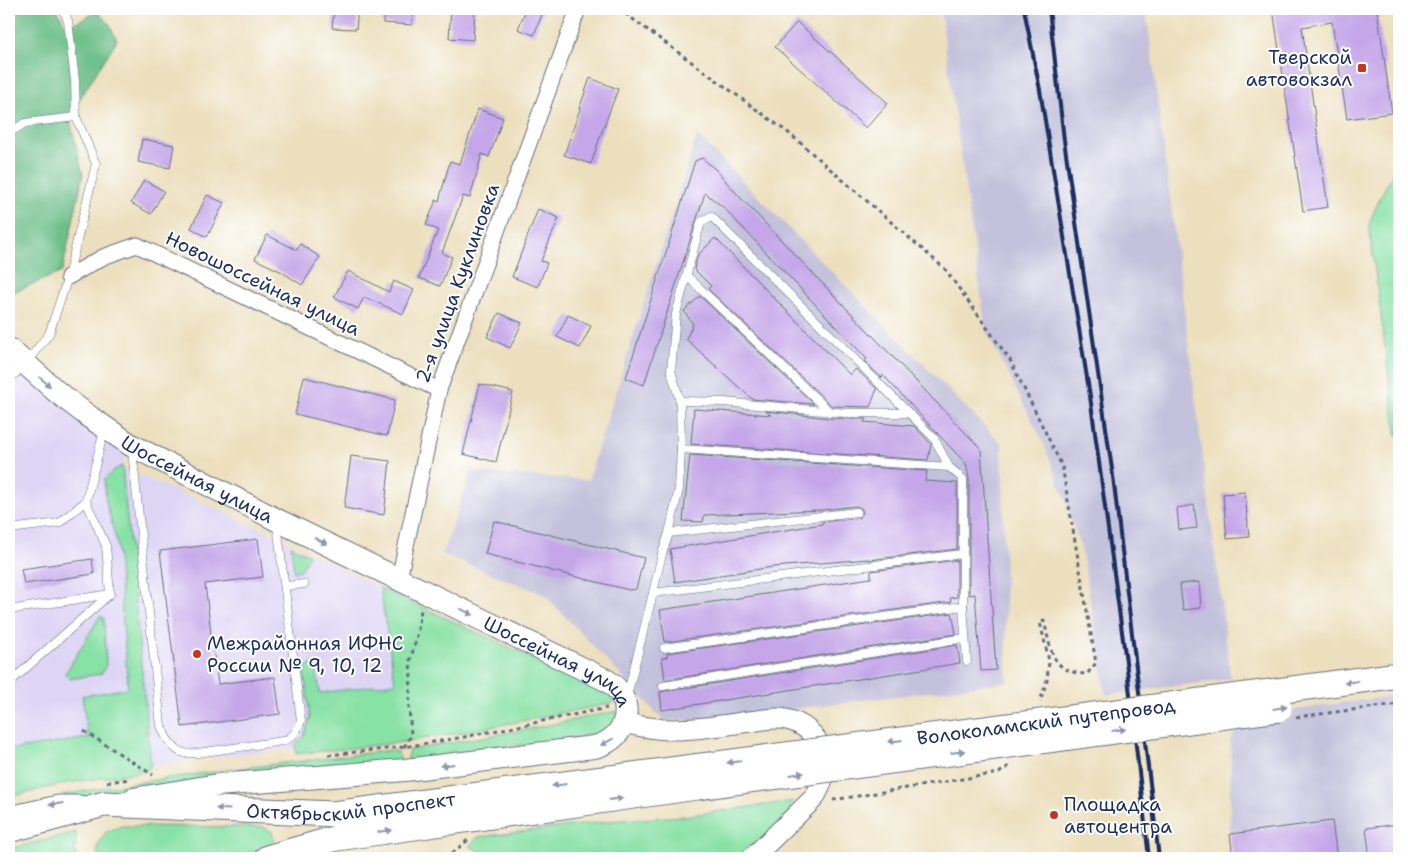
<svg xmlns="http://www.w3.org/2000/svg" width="1408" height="867" font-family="'Shantell Sans',sans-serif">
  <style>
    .built { fill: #ded5f5 }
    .industrial { fill: #c3c1db }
    .green { fill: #88e1a5; stroke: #528882 }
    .forest { fill: #6ebf8a; stroke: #447774 }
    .building { fill: #c5a7e9 }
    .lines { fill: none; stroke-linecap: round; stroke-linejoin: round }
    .service-casing { stroke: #646d7f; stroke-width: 9 }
    .minor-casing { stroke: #646d7f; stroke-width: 17 }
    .tertiary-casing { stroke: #646d7f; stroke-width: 22 }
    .secondary-casing { stroke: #646d7f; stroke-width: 24 }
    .primary-casing { stroke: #646d7f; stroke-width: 27 }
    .path { stroke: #646d7f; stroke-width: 3; stroke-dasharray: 4 4; stroke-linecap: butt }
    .service { stroke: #fff; stroke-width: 8 }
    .minor { stroke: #fff; stroke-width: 15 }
    .tertiary { stroke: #fff; stroke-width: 20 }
    .secondary { stroke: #fff; stroke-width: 22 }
    .primary { stroke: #fff; stroke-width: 25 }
    .rail { stroke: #1b2f5e; stroke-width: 4 }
    .primary-bridge-casing { stroke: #646d7f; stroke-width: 27; stroke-linecap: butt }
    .path-bridge { stroke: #646d7f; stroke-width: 3; stroke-dasharray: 4 4; stroke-linecap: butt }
    .primary-bridge { stroke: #fff; stroke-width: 25 }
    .oneway { fill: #8d97ae }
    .poi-dot { fill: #c8321e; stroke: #fff; stroke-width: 2 }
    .labels { text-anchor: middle; stroke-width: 4; stroke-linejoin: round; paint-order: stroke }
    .poi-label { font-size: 19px; fill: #1b2f5e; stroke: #fff; text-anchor: start }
    .street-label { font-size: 19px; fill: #1b2f5e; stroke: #fff }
  </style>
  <rect width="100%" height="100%" fill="#fff"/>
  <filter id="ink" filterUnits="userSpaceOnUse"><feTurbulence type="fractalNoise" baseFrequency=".02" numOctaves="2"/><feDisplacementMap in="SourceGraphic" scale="10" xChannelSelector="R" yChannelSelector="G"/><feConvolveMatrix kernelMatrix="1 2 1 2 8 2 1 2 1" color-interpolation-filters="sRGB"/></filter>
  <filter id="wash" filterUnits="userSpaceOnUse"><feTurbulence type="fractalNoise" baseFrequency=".0096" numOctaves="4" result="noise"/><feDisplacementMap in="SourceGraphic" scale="20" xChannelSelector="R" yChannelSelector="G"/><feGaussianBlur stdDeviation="1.12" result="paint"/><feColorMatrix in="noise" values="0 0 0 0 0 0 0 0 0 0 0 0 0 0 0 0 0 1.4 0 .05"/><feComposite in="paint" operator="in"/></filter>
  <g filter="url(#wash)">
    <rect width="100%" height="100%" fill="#ecdfbd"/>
    <polygon class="built" points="9,349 131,445 122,467 271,533 380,588 397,700 336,743 151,765 122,467 113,471 104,480 106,502 117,543 128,689 89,738 9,750"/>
    <g class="industrial">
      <polygon points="940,9 1146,9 1231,679 1106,695 1082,552 1068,506 1044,444 986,331"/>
      <polygon points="697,135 1002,444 1007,682 714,719 664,721 545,595 442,554 471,472 588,480"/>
      <polygon points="1399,695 1399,858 1233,858 1230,834 1231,739 1244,717"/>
    </g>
    <g class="green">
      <path d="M1399,168V436L1397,437L1369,225C1376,204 1385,185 1399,168Z"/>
      <polygon points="122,466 151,765 147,771 68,783 13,796 9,795 9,750 88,738 82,696 128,688 117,543 106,502 104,480 113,471"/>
      <polygon points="291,546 309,555 301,570 294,572"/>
      <polygon points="380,588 608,692 614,703 460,733 396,743 296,754 295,745 304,736 310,718 304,671 307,666 315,664 320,693 395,683"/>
      <polygon points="100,616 104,618 106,665 103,672 100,674 70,679 65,674"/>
      <polygon points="617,711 615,720 603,732 535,745 514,745 410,763 407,758 409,750 534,728"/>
      <path d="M392,750L398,753L400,758V766L104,804L62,795C171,775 281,764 392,750Z"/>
      <polygon points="793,801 787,815 740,858 493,858 469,846 478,837 620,820 684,816"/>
      <polygon points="122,826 263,827 271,831 274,839 270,847 227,858 98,858 97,847 106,832"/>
      <polygon points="76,832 75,851 77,858 9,858 9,849"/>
    </g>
    <polygon class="forest" points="9,9 57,9 66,27 97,12 109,23 117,40 69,116 83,175 62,272 9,294"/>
    <g id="blocks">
      <g class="building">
        <polygon points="334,9 358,9 356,29 332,28"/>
        <polygon points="384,9 414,9 412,25 383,23"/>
        <polygon points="451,9 475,9 473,40 449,38"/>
        <polygon points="526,9 544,9 534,35 518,29"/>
        <polygon points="1273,9 1377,9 1392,113 1347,119 1332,22 1302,27 1328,207 1303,211"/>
        <polygon points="797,22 888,103 866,128 775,47"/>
        <polygon points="590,78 618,89 600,137 591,164 564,155 580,109 579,109"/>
        <polygon points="478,109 503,118 489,157 482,154 470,198 463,196 442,253 452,257 440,286 419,278 438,230 426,225 436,200 439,201 450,161 460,164"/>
        <polygon points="142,139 174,145 170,168 138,162"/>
        <polygon points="702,158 716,170 737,194 981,449 996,670 981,671 975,594 969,595 969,479 966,464 883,375 882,378 864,361 867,359 723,207 705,193 644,385 626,378 695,161"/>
        <polygon points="144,180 164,191 151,214 131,203"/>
        <polygon points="207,195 224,203 207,237 191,228"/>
        <polygon points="538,209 559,218 541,261 547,263 538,287 512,277"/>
        <polygon points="267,235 297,250 300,244 320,257 302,285 282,272 255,259"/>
        <polygon points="715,238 850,375 856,369 877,389 870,407 832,406 708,289 711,286 694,269 698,255"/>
        <polygon points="348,271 389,292 394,281 414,290 403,314 364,297 358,309 334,297"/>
        <polygon points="700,296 814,404 752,399 686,339 693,324 684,311"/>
        <polygon points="499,313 522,323 510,348 487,337"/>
        <polygon points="568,315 591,326 580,348 557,337"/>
        <polygon points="304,377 395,400 387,436 295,414"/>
        <polygon points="480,384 513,392 496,462 463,454"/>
        <polygon points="694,409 771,415 766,411 829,418 866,419 864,422 914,426 931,444 928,460 691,444"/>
        <polygon points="690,455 927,471 925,481 957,483 957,549 869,560 869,559 773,567 675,582 670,549 822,524 822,522 858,518 861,516 863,512 861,508 856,506 821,510 704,515 703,522 683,521"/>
        <polygon points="351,456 390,461 384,515 344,508"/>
        <polygon points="1245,492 1249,537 1227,539 1223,494"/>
        <polygon points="1194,505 1197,528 1179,530 1177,508"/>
        <polygon points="494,521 644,558 636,589 629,590 485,554"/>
        <polygon points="258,539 263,577 205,584 211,633 218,684 275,677 280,714 182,727 160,551"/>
        <polygon points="92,559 94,574 24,584 21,569"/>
        <polygon points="957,560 957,597 950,598 951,602 665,642 660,610 871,578 871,571"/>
        <polygon points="1199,582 1201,608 1183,610 1180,584"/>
        <polygon points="952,613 956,634 665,680 662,658 667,657 667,653"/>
        <polygon points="957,645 960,663 662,710 660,692"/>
        <polygon points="1332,821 1337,858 1233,858 1230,834"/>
        <polygon points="1399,824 1399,855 1370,858 1366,828"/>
      </g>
    </g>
  </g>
  <g filter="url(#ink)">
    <use href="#blocks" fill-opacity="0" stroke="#646d7f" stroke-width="1"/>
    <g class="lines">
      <g class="service-casing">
        <g id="service">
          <polyline points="9,133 25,123 76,117"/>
          <polyline points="687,276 830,412"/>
          <polyline points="9,380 25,364 49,334 68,277 96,164 76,117 75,81 68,21 63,9"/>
          <polyline points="680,401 724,402 846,413 908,413"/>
          <polyline points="681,449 949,467 963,479 963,606 967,661"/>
          <path d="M132,450L161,726C165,736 172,751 185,753C188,754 193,753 197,753L283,741C293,738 297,731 301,721L277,524"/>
          <polyline points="9,529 59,523 86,501 104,431"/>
          <polyline points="669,533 857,512"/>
          <polyline points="286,586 304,584"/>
          <polyline points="653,593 962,554"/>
          <polyline points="9,610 110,594 106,546 86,501"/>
          <polyline points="664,648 963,606"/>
          <polyline points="9,683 110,594"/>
          <polyline points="663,686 965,638"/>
          <polyline points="627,696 653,593 662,554 669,533 679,489 681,449 680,401 671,371 676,314 701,222 711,216 934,438 949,467"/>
        </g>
      </g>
      <g class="minor-casing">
        <g id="minor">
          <polyline points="68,277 103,257 137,245 439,390"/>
          <polyline points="399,579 439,390 578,9"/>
          <polyline points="9,812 13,813 58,803 80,803"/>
        </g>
      </g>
      <g class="tertiary-casing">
        <path id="tertiary" d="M624,723C644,727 664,731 685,729C708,728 730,724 753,721C763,720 774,717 784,719C823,726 835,769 813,799L752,858"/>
      </g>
      <g class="secondary-casing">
        <g id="secondary">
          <path id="s1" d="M9,349L57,392L91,418L131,445L277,520L606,680C638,699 629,739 594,747L405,770L218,785L133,799"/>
        </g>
      </g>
      <g class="primary-casing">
        <g id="primary">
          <path id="s2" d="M9,830L104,804L333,814L694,767"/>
          <polyline points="267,858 337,838 697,787"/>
        </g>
      </g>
      <g class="path">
        <path d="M619,9L790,134L945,269L1010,360L1062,466L1096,663L1087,674C1050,672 1052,651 1044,621L1040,622L1049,661L1047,680L1040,702"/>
        <polyline points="84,731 153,775"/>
        <polyline points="404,747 411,736 409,706 411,678 410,661 417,636 421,610"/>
        <polyline points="328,755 404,747 464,737 607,708"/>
        <polyline points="107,782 130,779"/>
        <polyline points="833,800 999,773 1009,766"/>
        <polyline points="446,858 468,840"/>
      </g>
      <use href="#service" class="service"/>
      <use href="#minor" class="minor"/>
      <use href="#tertiary" class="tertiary"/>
      <use href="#secondary" class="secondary"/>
      <use href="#primary" class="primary"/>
      <g class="rail">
        <polyline points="1024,9 1040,90 1090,396 1127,669 1149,858"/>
        <polyline points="1049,9 1064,140 1113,476 1159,858"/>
      </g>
      <g class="primary-bridge-casing">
        <g id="primary-bridge">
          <path id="s3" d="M694,767L1399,675"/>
          <polyline points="697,787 1279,709"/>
        </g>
      </g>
      <polyline class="path-bridge" points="1296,717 1399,704"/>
      <use href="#primary-bridge" class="primary-bridge"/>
    </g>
    <defs><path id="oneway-solid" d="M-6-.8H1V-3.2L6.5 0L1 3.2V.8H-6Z" transform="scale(1.25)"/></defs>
    <g class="oneway">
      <use href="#oneway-solid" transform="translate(45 382) rotate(41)"/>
      <use href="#oneway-solid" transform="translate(321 541) rotate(26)"/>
      <use href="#oneway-solid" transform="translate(467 612) rotate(26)"/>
      <use href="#oneway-solid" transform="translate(1351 682) rotate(173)"/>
      <use href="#oneway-solid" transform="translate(1280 708) rotate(-8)"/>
      <use href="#oneway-solid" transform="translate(1119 730) rotate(-8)"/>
      <use href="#oneway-solid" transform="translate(895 741) rotate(173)"/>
      <use href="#oneway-solid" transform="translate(607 742) rotate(152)"/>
      <use href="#oneway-solid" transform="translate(958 752) rotate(-8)"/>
      <use href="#oneway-solid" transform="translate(734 762) rotate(173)"/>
      <use href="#oneway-solid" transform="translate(447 765) rotate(173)"/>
      <use href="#oneway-solid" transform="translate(797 774) rotate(-8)"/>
      <use href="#oneway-solid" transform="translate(559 785) rotate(173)"/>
      <use href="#oneway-solid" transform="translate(616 799) rotate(-8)"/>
      <use href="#oneway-solid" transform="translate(56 804) rotate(172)"/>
      <use href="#oneway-solid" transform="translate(223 809) rotate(-177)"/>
      <use href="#oneway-solid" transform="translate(385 831) rotate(-8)"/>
    </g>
  </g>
  <g class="poi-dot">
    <rect x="1357" y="63" width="10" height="10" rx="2.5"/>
    <circle cx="197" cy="654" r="5"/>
    <circle cx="1054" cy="815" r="5"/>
  </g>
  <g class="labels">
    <g class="poi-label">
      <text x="1352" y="64" text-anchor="end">Тверской<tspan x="1352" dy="22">автовокзал</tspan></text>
      <text x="207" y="650">Межрайонная ИФНС<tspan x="207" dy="22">России № 9, 10, 12</tspan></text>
      <text x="1064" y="811">Площадка<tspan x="1064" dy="22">автоцентра</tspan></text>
    </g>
    <g class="street-label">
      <text transform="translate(263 283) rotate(26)" y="7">Новошоссейная улица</text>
      <text transform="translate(457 283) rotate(-70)" y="7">2-я улица Куклиновка</text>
      <text dy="7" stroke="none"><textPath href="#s1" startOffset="230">Шоссейная улица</textPath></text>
      <text dy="7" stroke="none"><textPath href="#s1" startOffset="635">Шоссейная улица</textPath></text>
      <text dy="7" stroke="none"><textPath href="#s3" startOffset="355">Волоколамский путепровод</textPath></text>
      <text dy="7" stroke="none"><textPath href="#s2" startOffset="346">Октябрьский проспект</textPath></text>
    </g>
  </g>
  <rect width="1408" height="867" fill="none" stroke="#fff" stroke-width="30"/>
</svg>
